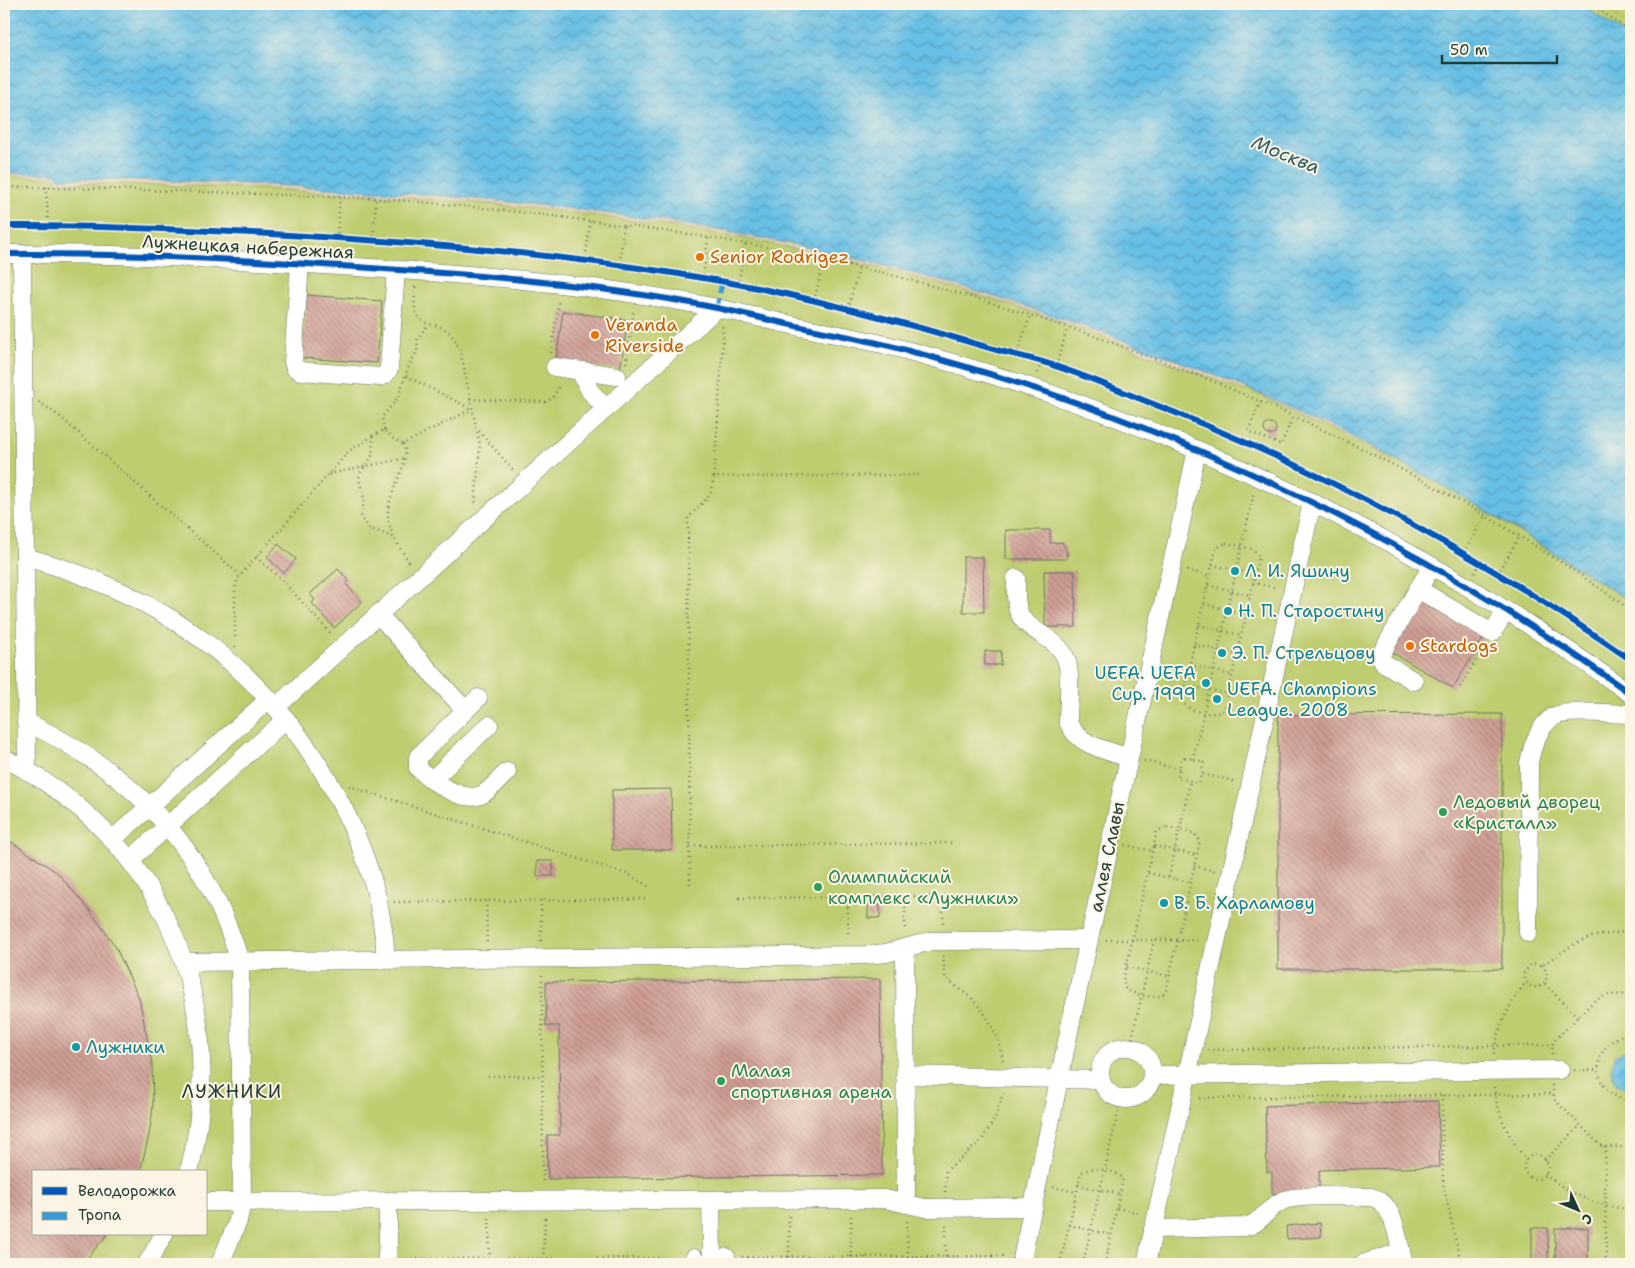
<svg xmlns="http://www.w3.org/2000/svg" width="1635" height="1268" font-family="'Shantell Sans',sans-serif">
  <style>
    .grass { fill: url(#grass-dots); stroke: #6e8552 }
    .garden { fill: #becd6f; stroke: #6e8552; fill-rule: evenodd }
    .water { fill: url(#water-waves); stroke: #447e8c }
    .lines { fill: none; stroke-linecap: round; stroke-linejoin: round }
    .ferry { stroke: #315e60; stroke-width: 1; stroke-dasharray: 6 5; stroke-linecap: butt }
    .building { fill: url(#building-back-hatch) }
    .minor-casing { stroke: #697564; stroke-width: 19 }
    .path { stroke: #697564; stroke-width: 2.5; stroke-dasharray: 1 4; stroke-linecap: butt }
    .minor { stroke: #fff; stroke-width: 18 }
    .quiet { stroke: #3a99d8; stroke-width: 5; stroke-dasharray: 10 5; stroke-linecap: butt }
    .cycleway-casing { stroke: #fcf5e5; stroke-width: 9 }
    .cycleway { stroke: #0057b8; stroke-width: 6 }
    .food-dot { fill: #e8710a; stroke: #fcf5e5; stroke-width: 2 }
    .culture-dot { fill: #0f9aa8; stroke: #fcf5e5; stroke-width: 2 }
    .leisure-dot { fill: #2e9e5b; stroke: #fcf5e5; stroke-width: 2 }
    .labels { text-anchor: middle; stroke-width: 4; stroke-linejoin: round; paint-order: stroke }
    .street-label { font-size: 18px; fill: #1f3d34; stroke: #fcf5e5 }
    .food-label { font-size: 18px; fill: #c56008; stroke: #fcf5e5; text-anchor: start }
    .culture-label { font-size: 18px; fill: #0d838f; stroke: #fcf5e5; text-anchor: start }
    .leisure-label { font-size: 18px; fill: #27864d; stroke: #fcf5e5; text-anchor: start }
    .water-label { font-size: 19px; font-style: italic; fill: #315e60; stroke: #fcf5e5 }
    .neighbourhood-label { font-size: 19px; letter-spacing: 1px; fill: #1f3d34; stroke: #fcf5e5 }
  </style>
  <defs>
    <pattern id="grass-dots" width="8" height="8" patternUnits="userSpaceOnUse" patternTransform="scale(1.25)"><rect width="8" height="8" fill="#becd6f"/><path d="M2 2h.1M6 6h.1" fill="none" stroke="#9aa85c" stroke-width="1.8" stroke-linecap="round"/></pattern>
    <pattern id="water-waves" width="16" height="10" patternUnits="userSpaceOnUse" patternTransform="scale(1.25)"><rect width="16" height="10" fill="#68bfe5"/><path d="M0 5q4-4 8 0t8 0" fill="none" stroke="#559cba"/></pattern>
    <pattern id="building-back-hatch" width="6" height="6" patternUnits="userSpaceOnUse" patternTransform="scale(1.25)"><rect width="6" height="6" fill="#cf9d95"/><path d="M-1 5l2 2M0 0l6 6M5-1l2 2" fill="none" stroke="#a7817a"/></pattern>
  </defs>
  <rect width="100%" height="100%" fill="#fcf5e5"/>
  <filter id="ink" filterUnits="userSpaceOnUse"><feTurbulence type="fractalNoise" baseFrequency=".02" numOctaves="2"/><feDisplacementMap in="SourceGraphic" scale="10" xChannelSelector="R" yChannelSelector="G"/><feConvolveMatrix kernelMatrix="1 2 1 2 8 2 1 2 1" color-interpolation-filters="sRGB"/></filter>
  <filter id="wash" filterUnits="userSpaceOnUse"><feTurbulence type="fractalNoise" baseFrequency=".0096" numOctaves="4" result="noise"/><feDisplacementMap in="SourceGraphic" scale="20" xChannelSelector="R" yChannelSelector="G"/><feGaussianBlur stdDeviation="1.12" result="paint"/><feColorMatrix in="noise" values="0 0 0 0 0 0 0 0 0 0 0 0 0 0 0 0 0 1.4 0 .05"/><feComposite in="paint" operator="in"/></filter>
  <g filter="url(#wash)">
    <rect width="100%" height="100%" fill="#f3dcbd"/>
    <polygon class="grass" points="1581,4 1631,4 1631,39"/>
    <path class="garden" d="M4,176L56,177V182C294,188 533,197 768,243C863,262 959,287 1051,318C1116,341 1181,367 1245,391L1247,389L1434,479L1631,602V1264H4ZM34,1172H206V1234H34Z"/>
    <g class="water">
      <path d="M4,4H1581L1631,39V602C1508,522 1382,444 1246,388C1093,325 933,272 770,240C536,194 296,184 58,178L57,174L4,173Z"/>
      <polygon points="1631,1048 1631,1090 1617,1085 1611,1070 1616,1055"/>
    </g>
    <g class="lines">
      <polyline class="ferry" points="748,4 777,8 777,4"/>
    </g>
    <g id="blocks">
      <g class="building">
        <polygon points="307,295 382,301 377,363 302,358"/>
        <polygon points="563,311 628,320 620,370 556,361"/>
        <circle cx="1270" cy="429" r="6"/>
        <polygon points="1006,530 1050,530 1050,543 1062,542 1067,552 1067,559 1006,559"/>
        <polygon points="278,544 296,559 284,573 267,557"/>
        <polygon points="963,557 983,557 984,612 963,612"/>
        <polygon points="338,569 349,581 346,584 362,602 334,628 312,603 315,600 310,594"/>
        <polygon points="1044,571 1075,571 1076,627 1045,627"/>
        <polygon points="1422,600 1484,637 1453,688 1391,652"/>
        <rect x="985" y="651" width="16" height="14"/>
        <polygon points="1502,714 1502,969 1278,969 1278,715"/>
        <polygon points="671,789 672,850 612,850 612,790"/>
        <polygon points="4,837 58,873 95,917 115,946 139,998 152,1063 153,1107 149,1135 140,1172 34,1172 34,1234 108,1234 82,1264 4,1264"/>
        <rect x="537" y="861" width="16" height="15"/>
        <rect x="868" y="905" width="12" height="13"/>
        <polygon points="880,979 882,1175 548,1179 547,1135 560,1135 559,1026 546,1026 546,982"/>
        <polygon points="1438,1101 1440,1167 1319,1170 1319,1192 1272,1194 1272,1172 1267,1172 1265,1106"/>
        <polygon points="1320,1223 1321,1237 1287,1239 1286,1226"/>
        <rect x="1532" y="1228" width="16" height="36"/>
        <rect x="1555" y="1228" width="33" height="36"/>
      </g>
    </g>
  </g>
  <g filter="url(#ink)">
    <use href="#blocks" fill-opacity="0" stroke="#697564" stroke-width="1"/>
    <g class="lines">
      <g class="minor-casing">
        <g id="minor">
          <path d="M4,254C110,253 217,258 323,265C454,273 587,282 717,308C745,314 773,321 801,327C832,334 863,339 894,347C1158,415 1410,535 1631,694"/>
          <polyline points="22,254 27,771"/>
          <polyline points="300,263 293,362 295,368 300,371 380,377 385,375 389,369 396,269"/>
          <polyline points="555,367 617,376"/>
          <polyline points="580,371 590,391 606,409"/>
          <path d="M25,557C163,594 273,673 340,802C367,854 383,902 386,960"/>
          <polyline points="1431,568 1418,589 1492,633 1506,611"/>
          <path d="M1016,578C1016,588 1015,600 1018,610C1025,633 1058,636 1066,659C1072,674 1068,705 1068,722C1078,746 1107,750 1129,758"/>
          <polyline points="378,614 465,710"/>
          <polyline points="1414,681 1384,663 1380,656 1418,589"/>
          <path d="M478,698L418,757V768C430,780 462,803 481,795C490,791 499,779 507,772"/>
          <polyline points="276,707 717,308"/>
          <path d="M26,722C131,771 207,849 240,962L242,1202L238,1221L220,1264"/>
          <path d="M4,758C162,838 232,1002 189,1172"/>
          <polyline points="432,780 489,725"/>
          <polyline points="112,840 269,699"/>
          <polyline points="130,860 286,719"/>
          <path d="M1528,933L1529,763C1532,746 1541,718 1561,714C1579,710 1612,714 1631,714"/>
          <polyline points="905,948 906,1203"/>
          <polyline points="184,962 866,955 886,953 931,941 1089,940"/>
          <circle cx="1126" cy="1073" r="26"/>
          <polyline points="905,1075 1101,1080"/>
          <polyline points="1152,1075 1560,1070"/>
          <polyline points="711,1200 712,1257"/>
          <polyline points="206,1202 885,1199 925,1208 1034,1207"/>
          <path d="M1153,1229L1245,1227C1261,1224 1268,1207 1282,1201C1299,1193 1351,1197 1371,1197C1396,1202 1398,1244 1404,1264"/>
          <polyline points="726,1257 726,1264"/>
          <polyline points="694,1258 694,1264"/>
          <polyline points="147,1264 164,1234"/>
          <polyline points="386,1264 388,1245 388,1201"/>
          <polyline points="1021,1264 1072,1017 1197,450"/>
          <polyline points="1146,1264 1312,502"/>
          <polyline points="1362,1264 1401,1252"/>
        </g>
      </g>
      <g class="path">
        <polyline points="1590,4 1631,31"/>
        <path d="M4,187C90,188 176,191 262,194C302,196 342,196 382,199C462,205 542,214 621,225C686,234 752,243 816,257C1103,321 1392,439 1631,610"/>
        <polyline points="46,187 48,225"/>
        <polyline points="337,238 340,197"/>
        <polyline points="373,241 376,198"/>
        <polyline points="585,262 590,221"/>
        <polyline points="619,267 624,226"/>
        <polyline points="703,279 708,237"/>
        <polyline points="738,285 745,244"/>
        <path d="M415,287C415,296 413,306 417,314C422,326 434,323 443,328C453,333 457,344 461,353L480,446L475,505"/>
        <polyline points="814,301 824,259"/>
        <polyline points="848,309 859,268"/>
        <polyline points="551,353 559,299"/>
        <polyline points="1016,356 1030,316"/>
        <polyline points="626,363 634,309"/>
        <polyline points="1056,366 1067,329"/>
        <polyline points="1038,373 1041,362"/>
        <polyline points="406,376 472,409"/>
        <polyline points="470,399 545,402 553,398 560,384"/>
        <polyline points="39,402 58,415 240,575"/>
        <polyline points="1261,402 1248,431 1281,445 1293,417"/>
        <polyline points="384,430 382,417 398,398 409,365 417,352 418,338 428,324"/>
        <polyline points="479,431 513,470"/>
        <path d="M403,444C413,461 387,492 388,515C389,534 401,549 411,565"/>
        <polyline points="329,474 406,458"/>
        <polyline points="714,477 723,338 722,326"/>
        <polyline points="393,537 369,528 361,518 364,499 359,479 360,473 372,457 373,436 384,430 392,438 403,444 472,409"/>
        <path d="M1226,543L1253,549L1259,557L1225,707C1218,719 1192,712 1184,704L1182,698L1216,548Z"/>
        <polyline points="1464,553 1485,516"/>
        <polyline points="256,557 282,580 332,635"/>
        <polyline points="1212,565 1255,574"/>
        <polyline points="1187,570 1210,576"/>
        <polyline points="1475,573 1480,563"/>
        <polyline points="1498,574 1519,537"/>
        <polyline points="1253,583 1276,588"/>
        <polyline points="1208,585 1250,595"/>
        <polyline points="1204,604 1246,614"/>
        <polyline points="1199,625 1241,635"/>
        <polyline points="1194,645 1237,654"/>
        <polyline points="235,647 235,588 238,578 349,451 373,436"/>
        <polyline points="1190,665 1232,675"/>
        <polyline points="1164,672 1187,677"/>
        <polyline points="1185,685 1228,694"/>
        <polyline points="1230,686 1255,692"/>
        <polyline points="1460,687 1484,647"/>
        <polygon points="1185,757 1204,762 1199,783 1178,778 1181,759"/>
        <polyline points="1193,759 1254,492"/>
        <polyline points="1144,761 1179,769"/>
        <polyline points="1203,774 1234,781"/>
        <polyline points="349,786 630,875 648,886"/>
        <path d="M1167,827L1194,833L1200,841L1166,991C1159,1002 1133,995 1125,988L1123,981L1157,831Z"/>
        <polyline points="1125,845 1153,851"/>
        <polyline points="690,846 951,843"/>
        <polyline points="1154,846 1196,855"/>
        <polyline points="1194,866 1215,871"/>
        <polyline points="1148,873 1190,882"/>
        <polyline points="1169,877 1190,782"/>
        <polyline points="690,884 688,518 710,495 714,477 919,475"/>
        <polyline points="848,897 848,939"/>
        <polyline points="905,897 905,931"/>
        <polyline points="739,898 933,896 938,898 943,904 943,925"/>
        <polyline points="541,900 541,942"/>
        <polyline points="486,901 487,944"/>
        <polyline points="394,902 645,899"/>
        <polyline points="1106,940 1200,940"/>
        <path d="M943,956L945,977C954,986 965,992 973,1000C990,1017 999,1038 1003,1061"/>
        <path d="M1542,965L1547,972L1546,981L1539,987C1530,988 1524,983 1524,973L1531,964L1542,965L1576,943L1594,936L1631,931"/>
        <polyline points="1127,967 1169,976"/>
        <polyline points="542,975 543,1184"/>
        <polyline points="1545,984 1578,1017"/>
        <path d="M1631,1033C1588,1042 1587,1094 1631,1101"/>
        <polyline points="1130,1048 1154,940"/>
        <polyline points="1208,1050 1552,1045"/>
        <path d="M1494,1054C1498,1026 1509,1004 1526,982"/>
        <polyline points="1552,1054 1553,1042 1595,1000 1607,995 1631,994"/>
        <polyline points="1574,1070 1598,1070"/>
        <polyline points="488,1076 542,1076"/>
        <polyline points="1552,1085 1555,1100 1600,1145 1605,1147 1631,1147"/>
        <path d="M1494,1087C1497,1115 1510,1138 1526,1160"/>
        <polyline points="1442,1095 1443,1184 1461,1264"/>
        <polyline points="1199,1098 1552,1094"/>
        <polyline points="1605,1147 1606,1264"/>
        <circle cx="1536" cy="1167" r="12"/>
        <polyline points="1545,1160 1581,1125"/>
        <path d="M1545,1174C1571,1195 1598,1207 1631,1209"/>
        <polyline points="1078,1185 1120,1194"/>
        <polyline points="1053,1187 1076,1192"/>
        <polyline points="945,1192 946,1171 982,1140 996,1116 1003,1093"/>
        <polyline points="1117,1208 1140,1213"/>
        <polyline points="789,1216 789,1257"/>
        <polyline points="851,1216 851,1257"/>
        <polyline points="489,1218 490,1258"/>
        <polyline points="907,1221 908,1264"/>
        <polyline points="946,1225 946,1256"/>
        <polyline points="1069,1225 1111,1235"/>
        <polyline points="742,1257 1007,1256"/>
        <polyline points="865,1257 865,1264"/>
        <polyline points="402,1259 679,1258"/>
        <polyline points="543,1264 545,1217"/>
        <polyline points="949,1264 949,1256"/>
        <path d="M1060,1264L1081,1173C1089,1165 1116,1169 1123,1179L1105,1264"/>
        <polyline points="1083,1264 1121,1099"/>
      </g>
      <use href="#minor" class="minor"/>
      <polyline class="quiet" points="717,308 722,282"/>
      <g class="cycleway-casing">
        <g id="cycleway">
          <path d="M4,226C104,225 204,230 305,236C456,245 609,259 758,288C834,304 909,324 983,346C1008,354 1034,358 1058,367C1085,376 1112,387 1138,398C1315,466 1476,552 1631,660"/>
          <path d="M4,254C110,253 217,258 323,265C454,273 587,282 717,308C745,314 773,321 801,327C832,334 863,339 894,347C1158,415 1410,535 1631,694"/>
        </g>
      </g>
      <use href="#cycleway" class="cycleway"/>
    </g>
  </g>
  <g class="food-dot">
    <circle cx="700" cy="257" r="5"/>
    <circle cx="595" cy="335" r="5"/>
    <circle cx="1410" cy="646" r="5"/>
  </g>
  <g class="culture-dot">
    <circle cx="1235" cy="571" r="5"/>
    <circle cx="1228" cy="611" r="5"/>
    <circle cx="1222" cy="653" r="5"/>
    <circle cx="1206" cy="683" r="5"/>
    <circle cx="1217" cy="699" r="5"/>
    <circle cx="1164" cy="903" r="5"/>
    <circle cx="76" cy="1047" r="5"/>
  </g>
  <g class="leisure-dot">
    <circle cx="1443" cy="812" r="5"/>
    <circle cx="818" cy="887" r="5"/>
    <circle cx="721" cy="1081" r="5"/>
  </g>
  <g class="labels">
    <g class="street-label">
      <text transform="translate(248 247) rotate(3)" y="6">Лужнецкая набережная</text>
      <text transform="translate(1107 857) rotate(-78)" y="6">аллея Славы</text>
    </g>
    <g class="food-label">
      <text x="710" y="263">Senior Rodrigez</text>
      <text x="605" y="331">Veranda<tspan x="605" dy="21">Riverside</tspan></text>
      <text x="1420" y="652">Stardogs</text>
    </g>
    <g class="culture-label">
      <text x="1245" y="577">Л. И. Яшину</text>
      <text x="1238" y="617">Н. П. Старостину</text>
      <text x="1232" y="659">Э. П. Стрельцову</text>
      <text x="1196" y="679" text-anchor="end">UEFA. UEFA<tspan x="1196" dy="21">Cup. 1999</tspan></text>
      <text x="1227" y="695">UEFA. Champions<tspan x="1227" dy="21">League. 2008</tspan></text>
      <text x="1174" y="909">В. Б. Харламову</text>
      <text x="86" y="1053">Лужники</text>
    </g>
    <g class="leisure-label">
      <text x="1453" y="808">Ледовый дворец<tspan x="1453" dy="21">«Кристалл»</tspan></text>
      <text x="828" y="883">Олимпийский<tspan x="828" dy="21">комплекс «Лужники»</tspan></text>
      <text x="731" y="1077">Малая<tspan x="731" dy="21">спортивная арена</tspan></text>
    </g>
    <g class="water-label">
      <text transform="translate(1286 154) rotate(22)" y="7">Москва</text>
    </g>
    <g class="neighbourhood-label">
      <text x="232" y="1098">ЛУЖНИКИ</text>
    </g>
  </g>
  <rect width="1635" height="1268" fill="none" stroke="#fcf5e5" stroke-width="20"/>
  <rect x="32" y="1170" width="175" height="65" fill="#fcf5e5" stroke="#a4ab9e"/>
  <rect x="42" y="1187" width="25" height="8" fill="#0057b8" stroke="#a4ab9e"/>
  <text x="78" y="1196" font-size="15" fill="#1f3d34">Велодорожка</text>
  <rect x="42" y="1212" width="25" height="8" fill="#3a99d8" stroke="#a4ab9e"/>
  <text x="78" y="1220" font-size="15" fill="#1f3d34">Тропа</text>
  <g transform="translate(1578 1210) rotate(134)" stroke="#fcf5e5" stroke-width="4" paint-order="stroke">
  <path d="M0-4L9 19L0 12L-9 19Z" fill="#1f3d34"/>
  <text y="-8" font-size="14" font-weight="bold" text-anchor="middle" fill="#1f3d34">С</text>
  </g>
  <path d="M1442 55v8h115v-8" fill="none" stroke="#1f3d34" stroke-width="2.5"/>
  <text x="1450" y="55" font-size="15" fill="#1f3d34" stroke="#fcf5e5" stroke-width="4" paint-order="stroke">50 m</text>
</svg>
